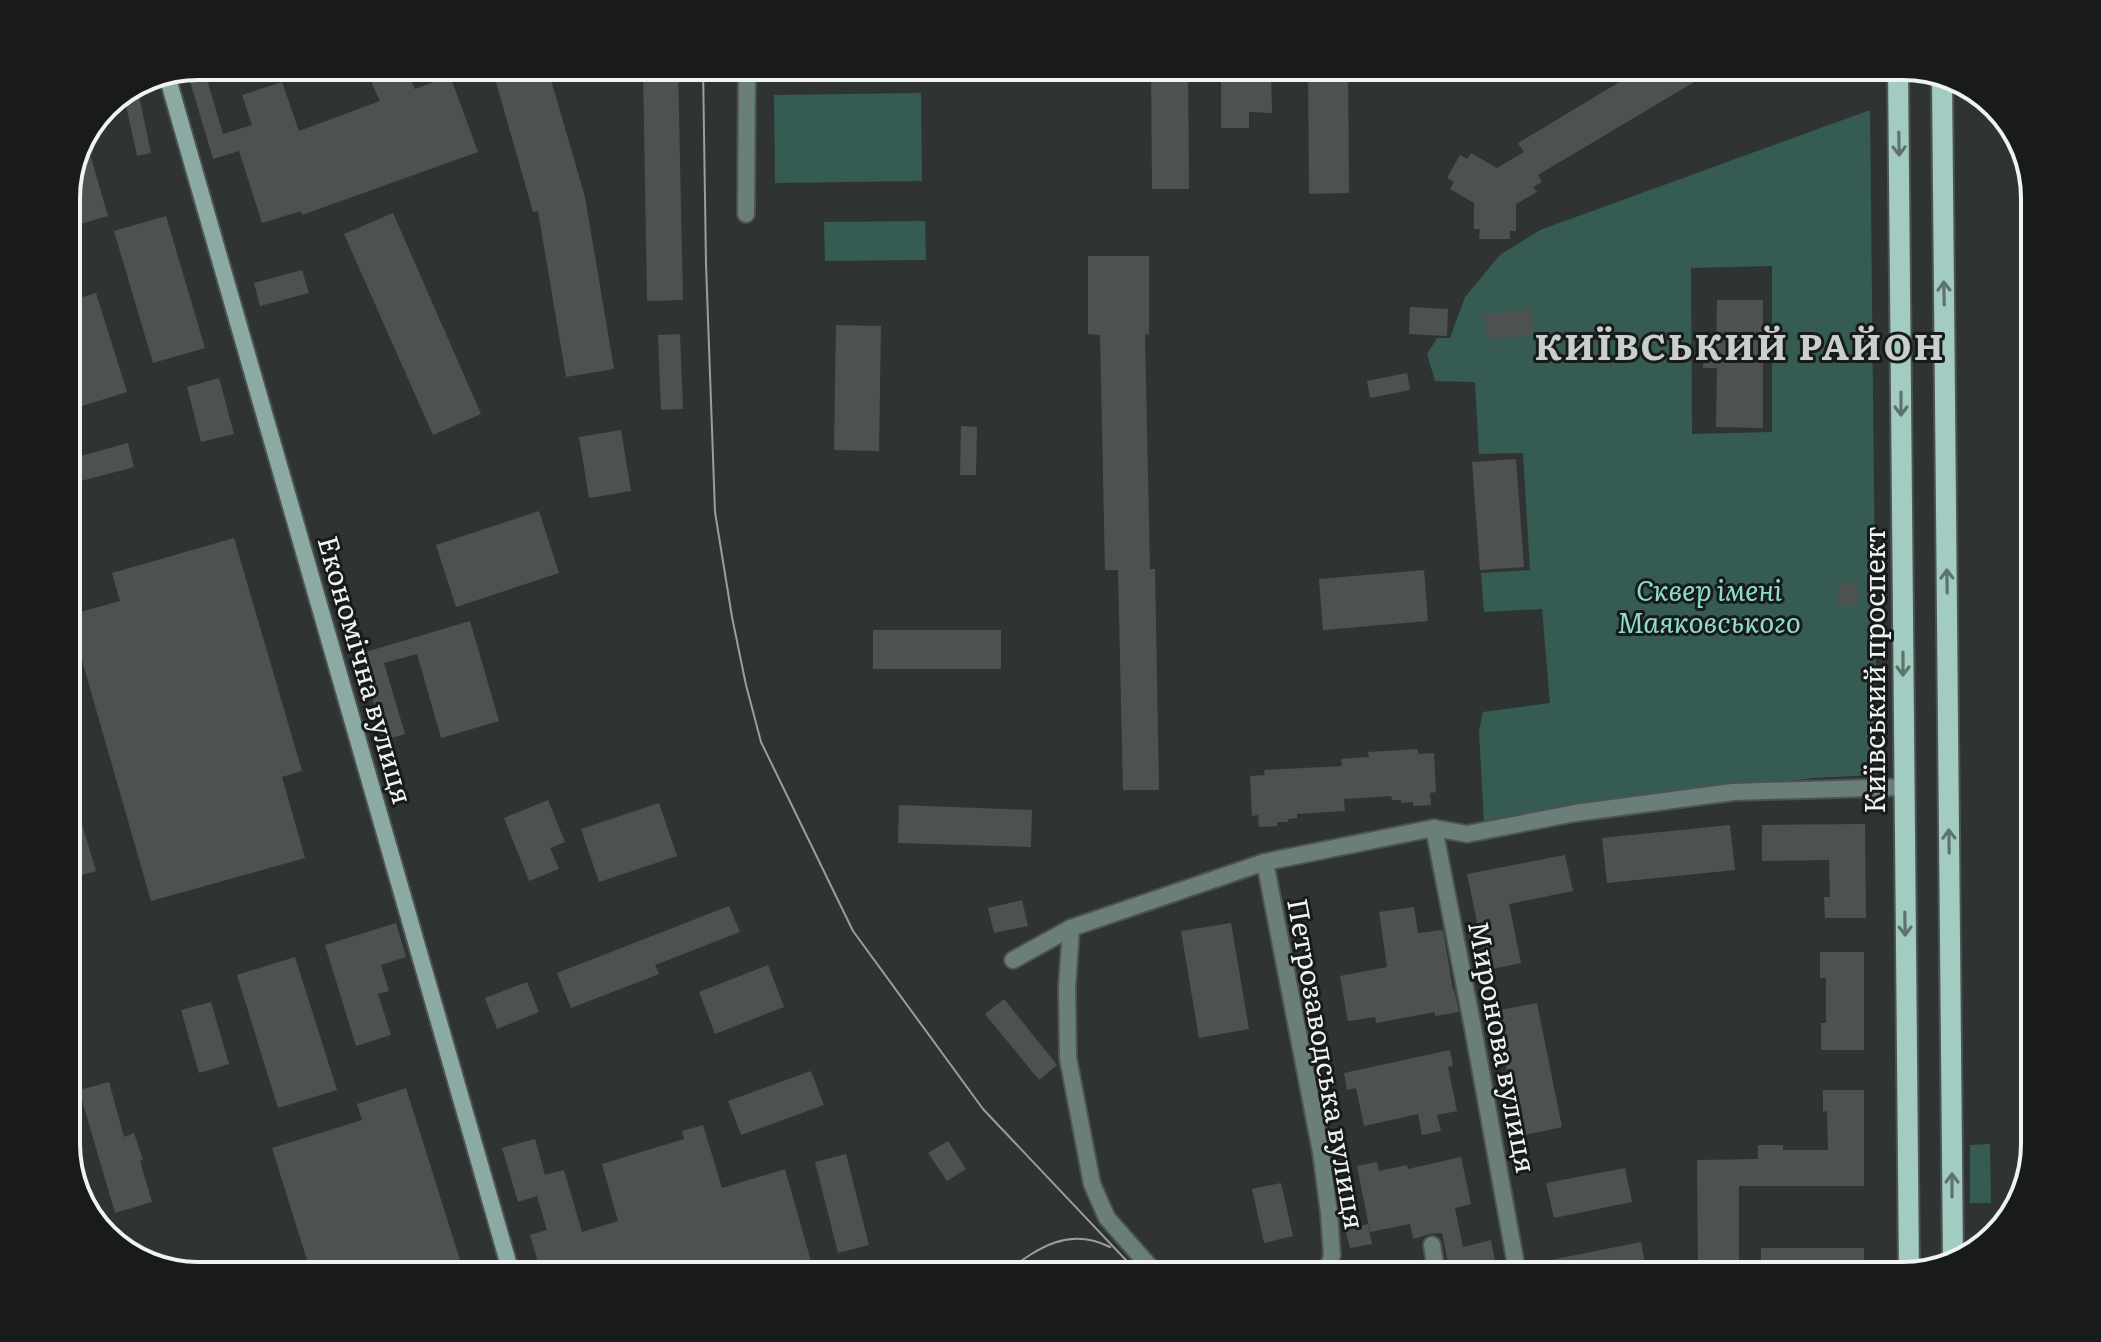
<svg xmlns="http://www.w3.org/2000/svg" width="2101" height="1342" font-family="Literata,serif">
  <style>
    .green { fill: #355b53; fill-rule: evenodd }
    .building { fill: #4d5251 }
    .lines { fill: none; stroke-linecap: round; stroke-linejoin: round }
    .street-casing { stroke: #4e5352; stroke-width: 20 }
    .secondary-casing { stroke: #4e5352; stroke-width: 20 }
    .primary-casing { stroke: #4e5352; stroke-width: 24 }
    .street { stroke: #6b7f7a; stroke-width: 16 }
    .secondary { stroke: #8aaaa3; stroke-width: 16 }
    .primary { stroke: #a2cbc2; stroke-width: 20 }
    .tram { stroke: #9a9e9d; stroke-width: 2 }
    .oneway { stroke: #5e736e }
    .labels { text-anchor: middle; stroke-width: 6; stroke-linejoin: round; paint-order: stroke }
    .park-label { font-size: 28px; font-style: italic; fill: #8bddcb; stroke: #191b1b }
    .street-label { font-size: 28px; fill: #eff3f2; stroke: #191b1b }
    .district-label { font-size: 36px; font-weight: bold; letter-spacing: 2px; fill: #c8cfcd; stroke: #191b1b }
    .rim { fill: none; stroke: #eff3f2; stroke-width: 4 }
  </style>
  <rect width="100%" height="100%" fill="#2f3433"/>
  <g class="green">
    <polygon points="921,93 922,181 775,183 774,95"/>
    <path d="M1870,110L1877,775L1813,778L1484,823L1479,731L1483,712L1550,703L1542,609L1484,612L1481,573L1530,570L1523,453L1479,454L1475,382L1435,381L1427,354L1437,338H1450L1465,297L1500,255L1540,230ZM1772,266V432L1692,434L1691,268Z"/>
    <polygon points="925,221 926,260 825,261 824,222"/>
    <polygon points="1990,1144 1991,1203 1970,1203 1970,1145"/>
  </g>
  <g class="building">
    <polygon points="198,66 203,66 223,134 252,125 242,95 282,82 299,131 380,101 364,66 404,66 415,89 450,76 478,152 302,215 301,211 262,223 239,151 213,159 187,71"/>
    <polygon points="524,66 547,66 585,197 614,369 566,377 538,211 533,212 494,75"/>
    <polygon points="643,66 678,66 683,300 647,301"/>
    <polygon points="758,66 810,66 809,80 758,80"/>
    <polygon points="1151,66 1188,66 1189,189 1152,189"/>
    <polygon points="1221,66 1271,66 1272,113 1249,112 1249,128 1221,128"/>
    <polygon points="1308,66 1348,66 1349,193 1309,194"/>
    <polygon points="1646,66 1721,66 1538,175 1542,182 1533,187 1537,192 1516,204 1516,231 1510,231 1510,239 1479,239 1480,229 1474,229 1474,203 1450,189 1454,182 1447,178 1460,155 1467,159 1471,153 1497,168 1524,152 1518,143"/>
    <polygon points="138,91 151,153 137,156 124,96"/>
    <polygon points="87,144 108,216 66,228 66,190"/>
    <polygon points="393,213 481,414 433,435 344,234"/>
    <polygon points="166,216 205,348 153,363 114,231"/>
    <polygon points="1088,256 1149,256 1149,335 1145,334 1150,569 1155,569 1159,790 1123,790 1118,570 1105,570 1100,335 1088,334"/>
    <polygon points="302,270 309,293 260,306 254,283"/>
    <polygon points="96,293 127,392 66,411 66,302"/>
    <polygon points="1717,300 1763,300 1763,428 1716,427 1717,368 1703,368 1703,349 1716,349"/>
    <polygon points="1410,307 1448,309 1447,336 1409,334"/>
    <polygon points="1532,309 1534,335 1487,339 1484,314"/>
    <polygon points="836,325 881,326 879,451 834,450"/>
    <polygon points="680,334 683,409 661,410 658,335"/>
    <polygon points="1407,373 1410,390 1370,398 1367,381"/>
    <polygon points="219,378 234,434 201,442 187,387"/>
    <polygon points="961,426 977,427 976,475 960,475"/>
    <polygon points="621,430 631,491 589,498 579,437"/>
    <polygon points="128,443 134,467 66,485 66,460"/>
    <polygon points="1516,459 1524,567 1480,570 1472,462"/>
    <polygon points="539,511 559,573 456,607 436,545"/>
    <polygon points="234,538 302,771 282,777 305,858 151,901 69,615 120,601 112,573"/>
    <polygon points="1424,570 1428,621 1323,630 1319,579"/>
    <polygon points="1841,582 1857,583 1857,606 1840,606 1836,601 1837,587"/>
    <polygon points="470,621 499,721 441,738 417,654 384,663 405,734 385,740 359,654"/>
    <rect x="873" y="630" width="128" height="39"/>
    <polygon points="1418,749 1418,754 1434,753 1436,792 1430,793 1431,805 1413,806 1413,802 1401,803 1401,800 1392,800 1391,796 1344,799 1345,811 1297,814 1297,818 1288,819 1288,822 1277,822 1277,826 1259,827 1258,815 1252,816 1250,776 1265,775 1264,770 1342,766 1341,759 1369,757 1368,752"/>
    <polygon points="70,784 96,871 66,880 66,785"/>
    <polygon points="548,800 565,842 550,848 559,869 529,881 504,818"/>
    <polygon points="659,803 677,856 599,882 581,829"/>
    <polygon points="899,805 1032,810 1031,847 898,843"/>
    <polygon points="1865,824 1866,918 1825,918 1824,897 1830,897 1829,860 1762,861 1762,825"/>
    <polygon points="1730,825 1735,870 1607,883 1602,838"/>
    <polygon points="1565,855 1573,891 1509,904 1521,963 1487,970 1467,874"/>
    <polygon points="1022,900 1028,926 994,933 988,908"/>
    <polygon points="729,906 740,932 655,965 659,974 571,1008 557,973"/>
    <polygon points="1414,907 1418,933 1443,930 1453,990 1454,989 1459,1012 1435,1016 1435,1012 1376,1023 1375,1017 1348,1021 1340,976 1387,967 1379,912"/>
    <polygon points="396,923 406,957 381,965 389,991 378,994 391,1035 356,1046 325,945"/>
    <polygon points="1231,923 1249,1029 1199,1038 1181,931"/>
    <polygon points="1820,952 1864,952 1864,1050 1821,1050 1821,1023 1826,1023 1826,978 1820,978"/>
    <polygon points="295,957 337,1090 278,1108 237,975"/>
    <polygon points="768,965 784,1007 715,1034 699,992"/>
    <polygon points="527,982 539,1012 497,1029 485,998"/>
    <polygon points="1004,999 1057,1065 1039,1080 985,1014"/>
    <polygon points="211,1002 229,1064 199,1073 181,1010"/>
    <polygon points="1537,1003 1562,1127 1520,1136 1495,1011"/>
    <polygon points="1450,1050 1453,1066 1448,1067 1457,1111 1437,1115 1441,1131 1422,1135 1418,1114 1364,1126 1356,1088 1347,1090 1344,1073"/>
    <polygon points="811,1071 824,1105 741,1135 728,1101"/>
    <polygon points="109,1082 124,1137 134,1133 143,1160 140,1161 152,1202 115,1213 79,1090"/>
    <polygon points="406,1088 465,1276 312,1276 272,1148 362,1120 357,1104"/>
    <polygon points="1823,1090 1864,1090 1864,1186 1739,1186 1739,1261 1698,1261 1697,1160 1758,1159 1758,1145 1783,1145 1783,1150 1828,1150 1827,1111 1823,1112"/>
    <polygon points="703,1125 722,1188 785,1169 814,1272 799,1276 674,1276 669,1261 615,1276 542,1276 530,1235 547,1230 537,1196 518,1202 502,1148 535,1139 545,1175 564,1170 582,1232 618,1221 602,1164 684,1139 682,1131"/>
    <polygon points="948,1141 966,1169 947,1181 928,1153"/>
    <polygon points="846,1154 869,1245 838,1253 815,1162"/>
    <polygon points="1461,1157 1471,1204 1455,1208 1463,1247 1491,1240 1498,1276 1456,1276 1454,1267 1449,1268 1442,1233 1430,1234 1413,1239 1410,1224 1370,1232 1357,1166 1377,1162 1379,1171 1407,1165 1408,1169"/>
    <polygon points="1625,1168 1632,1202 1554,1218 1546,1183"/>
    <polygon points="1281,1183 1293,1236 1264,1243 1252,1189"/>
    <polygon points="1368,1224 1372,1244 1350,1248 1345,1229"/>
    <polygon points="1641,1242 1647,1276 1544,1276 1541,1262"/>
    <rect x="1761" y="1248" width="103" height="28"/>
  </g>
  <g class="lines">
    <g class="street-casing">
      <g id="street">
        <polyline points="746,214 747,66"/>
        <polyline points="1434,828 1473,1028 1518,1276"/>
        <polyline points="1265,862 1321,1152 1329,1213 1332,1255 1326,1276"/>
        <polyline points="1071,928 1067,988 1068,1058 1092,1184 1107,1218 1158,1276"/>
        <polyline points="1013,960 1071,928 1265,862 1434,828 1467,834 1575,813 1733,792 1903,787"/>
        <polyline points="1432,1245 1437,1276"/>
      </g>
    </g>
    <g class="secondary-casing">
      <polyline id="secondary" points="168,79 512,1276"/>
    </g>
    <g class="primary-casing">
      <g id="primary">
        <polyline points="1898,66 1909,1275"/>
        <polyline points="1942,78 1953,1263"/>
      </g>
    </g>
    <use href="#street" class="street"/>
    <use href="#secondary" class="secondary"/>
    <use href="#primary" class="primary"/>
    <g class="tram">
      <polyline points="703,66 706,264 715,512 732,617 746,685 761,742 853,931 983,1109 1141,1276"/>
      <path d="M1000,1276C1035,1251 1065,1225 1110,1247"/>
      <polyline points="1057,1276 1068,1274 1096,1276"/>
    </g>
  </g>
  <defs><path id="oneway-shaft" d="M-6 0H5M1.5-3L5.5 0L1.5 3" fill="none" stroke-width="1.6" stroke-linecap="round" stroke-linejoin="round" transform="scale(2)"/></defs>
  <g class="oneway">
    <use href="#oneway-shaft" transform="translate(1899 144) rotate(89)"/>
    <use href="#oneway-shaft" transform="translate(1944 293) rotate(-91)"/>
    <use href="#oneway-shaft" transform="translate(1901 404) rotate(90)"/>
    <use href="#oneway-shaft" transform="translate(1947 581) rotate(-91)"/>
    <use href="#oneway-shaft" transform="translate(1903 664) rotate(90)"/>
    <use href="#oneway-shaft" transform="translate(1949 841) rotate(-91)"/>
    <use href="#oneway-shaft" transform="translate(1905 924) rotate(89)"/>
    <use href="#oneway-shaft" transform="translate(1952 1185) rotate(-90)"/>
  </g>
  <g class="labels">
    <g class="park-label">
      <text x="1709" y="601">Сквер імені<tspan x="1709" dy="32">Маяковського</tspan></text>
    </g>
    <g class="street-label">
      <text transform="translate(365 670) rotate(74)" y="10">Економічна вулиця</text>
      <text transform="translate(1875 670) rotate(-90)" y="10">Київський проспект</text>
      <text transform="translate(1502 1047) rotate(79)" y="10">Миронова вулиця</text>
      <text transform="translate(1326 1064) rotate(80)" y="10">Петрозаводська вулиця</text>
    </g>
    <g class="district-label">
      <text x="1740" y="360">КИЇВСЬКИЙ РАЙОН</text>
    </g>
  </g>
  <path d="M0 0H2101V1342H0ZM198 80H1903A118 118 0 0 1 2021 198V1144A118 118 0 0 1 1903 1262H198A118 118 0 0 1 80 1144V198A118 118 0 0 1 198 80Z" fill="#191b1b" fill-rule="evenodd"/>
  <path class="rim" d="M198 80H1903A118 118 0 0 1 2021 198V1144A118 118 0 0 1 1903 1262H198A118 118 0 0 1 80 1144V198A118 118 0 0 1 198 80Z"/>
</svg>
